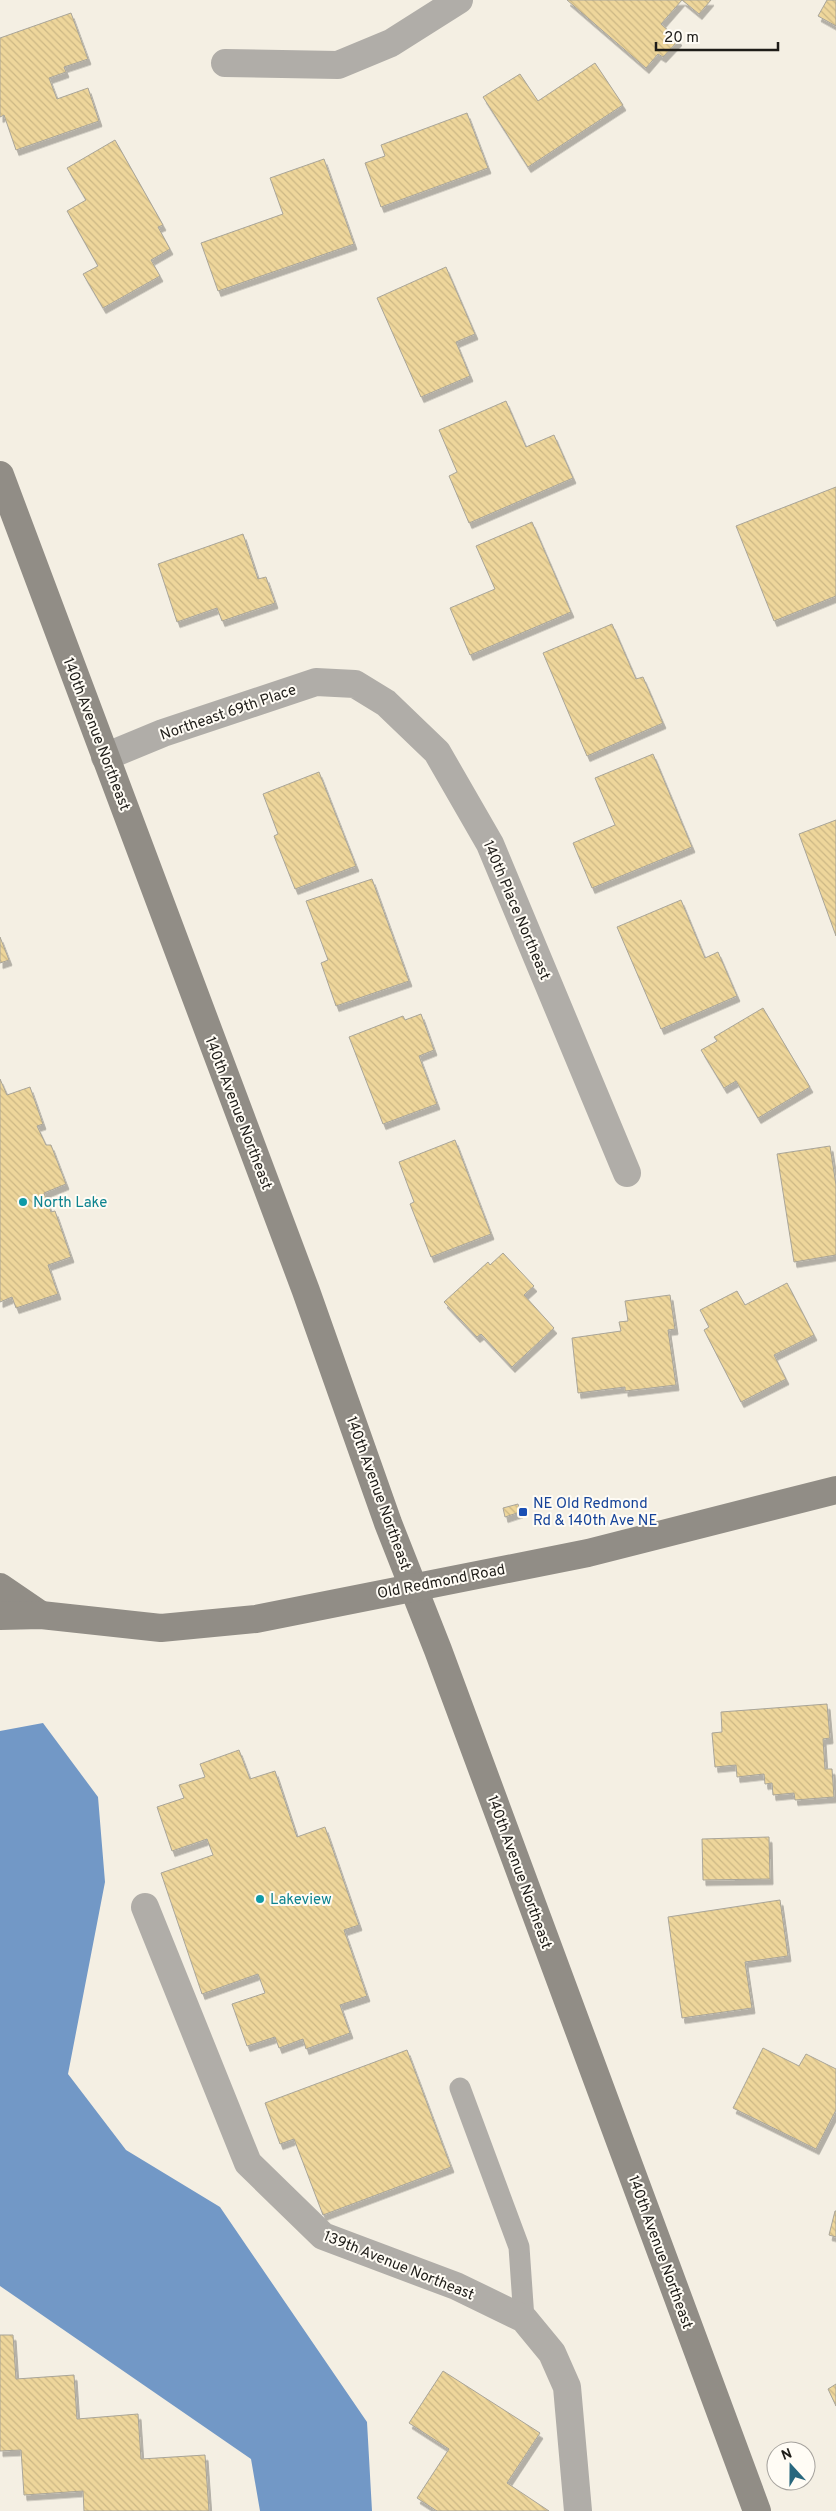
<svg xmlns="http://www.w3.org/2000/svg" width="836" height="2511" font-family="Overpass,sans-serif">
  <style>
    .water { fill: #7298c6 }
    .building { fill: url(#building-back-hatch); stroke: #a9a599; filter: url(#shadow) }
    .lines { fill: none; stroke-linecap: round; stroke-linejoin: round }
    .lane { stroke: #b0ada8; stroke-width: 21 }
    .street { stroke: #b0ada8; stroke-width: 28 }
    .secondary { stroke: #918d86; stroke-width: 28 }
    .culture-dot { fill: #0f9aa8; stroke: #fffcf5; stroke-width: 2 }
    .transit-dot { fill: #1a4fb4; stroke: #fffcf5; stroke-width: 2 }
    .labels { text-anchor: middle; stroke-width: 4; stroke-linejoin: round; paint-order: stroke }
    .street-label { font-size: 15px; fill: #1e1c18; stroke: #fffcf5 }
    .culture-label { font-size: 15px; fill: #0d838f; stroke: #fffcf5; text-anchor: start }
    .transit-label { font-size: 15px; fill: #164399; stroke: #fffcf5; text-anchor: start }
  </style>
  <defs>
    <pattern id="building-back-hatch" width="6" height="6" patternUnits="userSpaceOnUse" patternTransform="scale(1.25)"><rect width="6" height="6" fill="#eed69b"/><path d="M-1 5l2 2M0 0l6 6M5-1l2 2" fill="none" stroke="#ccb785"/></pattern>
    <filter id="shadow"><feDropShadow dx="3" dy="5.5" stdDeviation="0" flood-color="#0004"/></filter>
  </defs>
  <rect width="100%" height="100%" fill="#f4efe3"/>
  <polygon class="water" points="43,1723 98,1797 105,1882 68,2074 126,2150 220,2207 367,2422 372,2511 260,2511 251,2459 0,2286 0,1731"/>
  <g class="building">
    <polygon points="567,0 682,0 661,24 679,40 663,57 658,54 646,68"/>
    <polygon points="682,0 711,0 699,14"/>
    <polygon points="827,0 836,0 836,26 818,16"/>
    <polygon points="71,13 88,59 64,67 66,72 49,78 57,99 88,88 99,121 16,150 4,115 0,117 0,38"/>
    <polygon points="595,63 623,105 528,167 483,97 520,74 538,101"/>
    <polygon points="467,113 488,168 381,207 365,163 385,156 381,145"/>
    <polygon points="115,140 163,225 158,227 170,249 151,260 160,276 103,308 83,274 98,266 67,211 86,200 67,168"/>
    <polygon points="324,159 354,244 218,291 201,243 283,214 270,178"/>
    <polygon points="446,267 475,334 456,342 470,376 421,397 377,298"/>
    <polygon points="506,401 526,447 554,435 573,478 469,523 449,476 457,472 439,430"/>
    <polygon points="836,487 836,596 774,621 736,526"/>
    <polygon points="532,522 571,612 470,655 450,608 495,589 476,546"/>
    <polygon points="243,534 258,579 266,577 275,603 222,621 217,608 177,622 158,564"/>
    <polygon points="612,624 636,679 643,677 663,723 587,756 543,653"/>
    <polygon points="653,754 692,847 592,888 573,843 615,825 595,778"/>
    <polygon points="319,772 356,866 295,889 274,836 278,834 263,794"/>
    <polygon points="836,820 836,936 799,834"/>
    <polygon points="372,879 409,981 336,1006 321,963 328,960 306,901"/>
    <polygon points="681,900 705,958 718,952 737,996 661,1029 617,927"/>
    <polygon points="0,937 9,960 0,963"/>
    <polygon points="763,1008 810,1087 758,1118 736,1081 724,1088 701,1050 717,1041 714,1037"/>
    <polygon points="421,1014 434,1050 419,1056 437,1104 383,1124 349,1037 403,1016 405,1020"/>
    <polygon points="0,1079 7,1095 30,1087 43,1124 37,1126 46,1145 51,1145 66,1184 44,1193 51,1212 55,1211 71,1257 48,1265 58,1294 16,1308 12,1297 0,1302"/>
    <polygon points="455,1140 491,1234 431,1257 410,1204 414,1202 399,1162"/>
    <polygon points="830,1146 836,1185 836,1255 794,1262 777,1154"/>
    <polygon points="503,1253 534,1286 524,1295 554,1328 512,1367 481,1334 477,1337 444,1302 488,1262 490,1265"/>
    <polygon points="787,1283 814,1335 774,1355 786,1379 741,1402 704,1330 709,1327 700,1310 737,1291 745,1305"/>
    <polygon points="670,1295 675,1329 668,1330 676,1385 625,1391 625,1387 578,1393 572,1338 621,1331 619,1322 628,1321 625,1301"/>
    <polygon points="518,1504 520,1512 505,1517 503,1508"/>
    <polygon points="827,1704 830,1738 823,1739 825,1769 832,1769 834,1797 795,1800 794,1793 773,1795 772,1783 765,1784 764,1774 737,1777 736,1765 715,1767 712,1733 722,1732 721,1712"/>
    <polygon points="239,1750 250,1779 275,1771 297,1837 325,1827 359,1925 344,1930 367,1996 340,2005 350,2033 306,2049 303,2039 279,2048 275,2037 247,2046 232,2004 265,1993 258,1974 202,1994 161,1873 213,1855 207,1839 172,1851 157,1807 184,1798 179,1785 205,1777 200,1764"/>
    <polygon points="769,1837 770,1879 703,1880 702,1839"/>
    <polygon points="780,1900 788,1956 745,1962 752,2008 682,2018 668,1917"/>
    <polygon points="763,2048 799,2066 806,2054 836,2069 836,2110 816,2149 733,2108"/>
    <polygon points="407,2050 451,2167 323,2215 294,2139 280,2144 265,2103"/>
    <polygon points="835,2211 836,2211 836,2237 829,2235"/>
    <polygon points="0,2335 13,2335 16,2379 74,2375 77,2419 138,2414 141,2459 205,2455 209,2511 84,2511 83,2491 24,2495 21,2450 0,2451"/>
    <polygon points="443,2371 540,2433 507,2483 549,2511 437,2511 417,2498 449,2449 409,2423"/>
    <polygon points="836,2384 836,2406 828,2389"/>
  </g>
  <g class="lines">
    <polyline class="lane" points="460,2088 519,2247 524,2319"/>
    <g class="street">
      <polyline points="225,63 338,65 391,43 459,0"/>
      <polyline points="105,757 163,733 316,682 355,684 386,703 437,752 490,844 627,1173"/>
      <polyline points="145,1907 248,2163 323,2236 456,2286 524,2319 552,2353 567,2387 578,2511"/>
    </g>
    <g class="secondary">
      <polyline points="0,475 306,1291 388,1523 438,1650 757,2511"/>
      <polyline points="0,1587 41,1615"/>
      <polyline points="0,1616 41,1615 161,1628 256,1619 588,1553 836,1490"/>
    </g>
  </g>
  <g class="culture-dot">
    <circle cx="23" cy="1202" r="5"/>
    <circle cx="260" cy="1899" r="5"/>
  </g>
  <rect class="transit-dot" x="518" y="1507" width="10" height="10" rx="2.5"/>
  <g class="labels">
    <g class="street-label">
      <text transform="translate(228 712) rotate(-19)" y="5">Northeast 69th Place</text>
      <text transform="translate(97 734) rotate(69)" y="5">140th Avenue Northeast</text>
      <text transform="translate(517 910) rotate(67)" y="5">140th Place Northeast</text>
      <text transform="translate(239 1113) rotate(69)" y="5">140th Avenue Northeast</text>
      <text transform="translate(379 1493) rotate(70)" y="5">140th Avenue Northeast</text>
      <text transform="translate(441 1581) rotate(-11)" y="5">Old Redmond Road</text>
      <text transform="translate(520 1872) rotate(70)" y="5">140th Avenue Northeast</text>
      <text transform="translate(661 2252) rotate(70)" y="5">140th Avenue Northeast</text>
      <text transform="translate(399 2265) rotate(22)" y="5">139th Avenue Northeast</text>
    </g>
    <g class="culture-label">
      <text x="33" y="1207">North Lake</text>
      <text x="270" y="1904">Lakeview</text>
    </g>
    <g class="transit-label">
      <text x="533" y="1508">NE Old Redmond<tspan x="533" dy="17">Rd &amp; 140th Ave NE</tspan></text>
    </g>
  </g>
  <g transform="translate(791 2466) rotate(339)"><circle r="24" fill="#fffcf5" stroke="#a5a29d"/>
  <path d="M0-4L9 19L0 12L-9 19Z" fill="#28677d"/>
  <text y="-8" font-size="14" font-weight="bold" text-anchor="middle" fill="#1e1c18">N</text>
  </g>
  <path d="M656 42v8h122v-8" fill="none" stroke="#1e1c18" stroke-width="2.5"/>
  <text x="664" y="42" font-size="15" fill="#1e1c18" stroke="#fffcf5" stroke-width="4" paint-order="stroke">20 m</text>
</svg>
